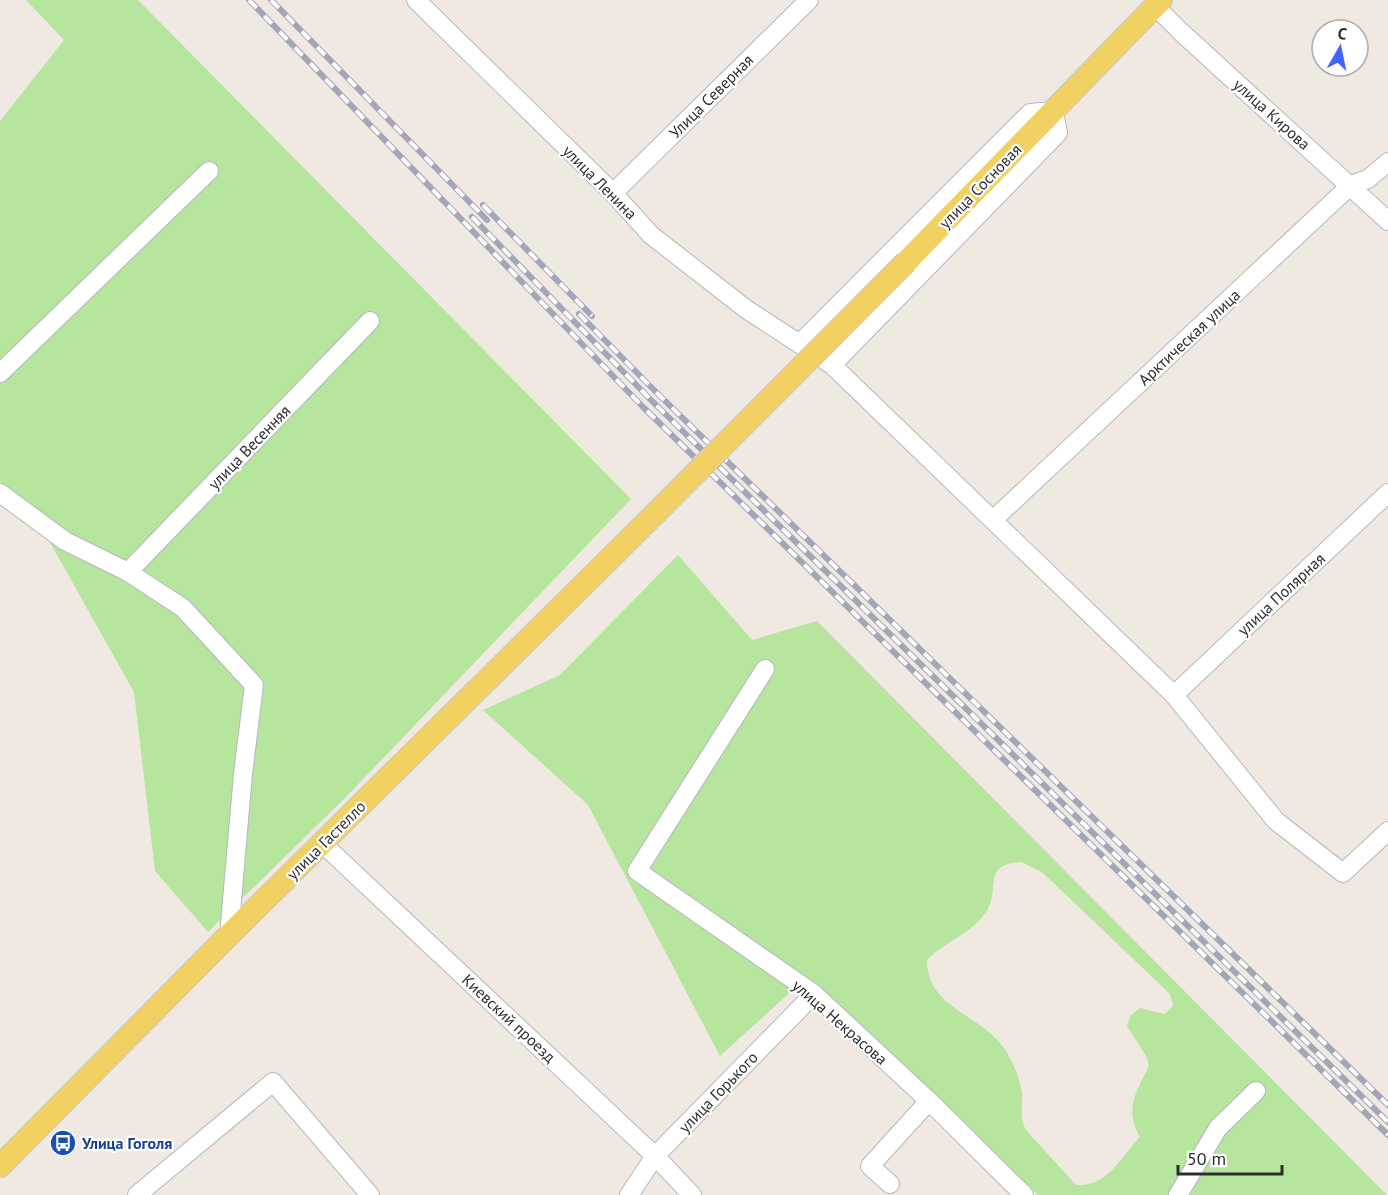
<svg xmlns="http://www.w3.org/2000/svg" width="1388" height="1195" font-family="'PT Sans',sans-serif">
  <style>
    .green { fill: #b6e59e; fill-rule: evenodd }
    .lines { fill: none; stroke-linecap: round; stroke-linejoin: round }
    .minor-casing { stroke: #b4b7c1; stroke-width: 20 }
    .major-casing { stroke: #c9c9c9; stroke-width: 24 }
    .minor { stroke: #fff; stroke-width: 18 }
    .major { stroke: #f2d163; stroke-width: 22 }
    .rail-casing { stroke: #a3a6b8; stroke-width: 6 }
    .rail { stroke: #fff; stroke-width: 4; stroke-dasharray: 11; stroke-linecap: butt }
    .major-bridge-casing { stroke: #c9c9c9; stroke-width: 24; stroke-linecap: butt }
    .major-bridge { stroke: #f2d163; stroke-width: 22 }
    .labels { text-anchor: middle; stroke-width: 4.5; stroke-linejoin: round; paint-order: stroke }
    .street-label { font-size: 16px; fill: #2e2e2e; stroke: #fff }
    .transit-label { font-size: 16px; font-weight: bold; fill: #164399; stroke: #fff; text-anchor: start }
  </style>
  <rect width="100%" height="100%" fill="#efe9e1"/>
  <g class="green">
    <polygon points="26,0 138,0 631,499 346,797 208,932 155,871 134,692 34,514 0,482 0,121 64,40"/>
    <path d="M678,555L752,640L817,621L1387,1195H1038L806,978L720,1056L588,805L483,710L560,675ZM1021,862L1042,872L1170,994L1173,1006L1165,1014L1140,1008L1131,1015L1127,1026L1146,1056L1149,1066C1136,1092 1124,1109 1140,1137C1120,1157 1109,1187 1076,1185L1026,1130C1019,1117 1023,1108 1022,1094C1021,1080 1010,1054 1000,1043C975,1013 927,1006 927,960C945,941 974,933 988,909C1000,887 982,864 1021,862Z"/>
  </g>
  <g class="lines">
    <g class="minor-casing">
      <g id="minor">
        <polyline points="416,0 613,193 651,235 746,309 832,365 1174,695 1276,821 1343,873 1388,831"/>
        <polyline points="1154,0 1156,7 1181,32 1388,221"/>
        <polyline points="613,193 809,0"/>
        <polyline points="800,343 1030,113 1054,111 1058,133 832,365"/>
        <polyline points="0,373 209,171"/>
        <polyline points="0,493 65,541 128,572 183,608 254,685 243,774 229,935"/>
        <polyline points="994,519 1351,185 1368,179 1388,162"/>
        <polyline points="128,572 370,321"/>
        <polyline points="765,669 637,871 814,994 929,1101 1024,1195"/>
        <polyline points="1174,695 1388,493"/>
        <polyline points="323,844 655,1156 692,1195"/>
        <polyline points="890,1184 870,1166 929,1101"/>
        <polyline points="137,1195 273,1082 370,1195"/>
        <polyline points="629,1195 655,1156 814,994"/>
        <polyline points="1178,1195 1218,1128 1256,1091"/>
      </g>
    </g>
    <g class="major-casing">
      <g id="major">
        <polyline points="906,262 1161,0"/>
        <polyline points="0,1166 229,935 654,515"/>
      </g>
    </g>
    <use href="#minor" class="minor"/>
    <use href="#major" class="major"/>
    <g class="rail-casing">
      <g id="rail">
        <polyline points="249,0 643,407 1388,1135"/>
        <polyline points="271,0 487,220"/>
        <polyline points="483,205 592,316"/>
        <polyline points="472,217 651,400 1388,1122"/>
        <polyline points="579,314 658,394 1388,1105"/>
      </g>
    </g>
    <use href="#rail" class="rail"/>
    <g class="major-bridge-casing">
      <polyline id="major-bridge" points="654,515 906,262"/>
    </g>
    <use href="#major-bridge" class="major-bridge"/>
  </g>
  <defs>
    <g id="bus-disc" transform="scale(1.35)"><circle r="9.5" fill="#1a4fb4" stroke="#fff"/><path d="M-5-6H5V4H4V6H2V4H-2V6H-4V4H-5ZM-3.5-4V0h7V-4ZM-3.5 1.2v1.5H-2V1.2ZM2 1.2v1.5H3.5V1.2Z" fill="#fff"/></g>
  </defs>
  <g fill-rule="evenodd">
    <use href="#bus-disc" x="63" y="1143"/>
  </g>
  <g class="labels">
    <g class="street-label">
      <text transform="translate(711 96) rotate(-45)" y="6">Улица Северная</text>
      <text transform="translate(1272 114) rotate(42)" y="6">улица Кирова</text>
      <text transform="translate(600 182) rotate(45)" y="6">улица Ленина</text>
      <text transform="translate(980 186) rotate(-46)" y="6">улица Сосновая</text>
      <text transform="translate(1189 337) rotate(-43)" y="6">Арктическая улица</text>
      <text transform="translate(249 447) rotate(-46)" y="6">улица Весенняя</text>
      <text transform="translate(1281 594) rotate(-43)" y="6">улица Полярная</text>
      <text transform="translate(326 840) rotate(-45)" y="6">улица Гастелло</text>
      <text transform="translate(509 1018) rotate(43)" y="6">Киевский проезд</text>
      <text transform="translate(840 1022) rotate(41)" y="6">улица Некрасова</text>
      <text transform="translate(718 1092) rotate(-46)" y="6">улица Горького</text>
    </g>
    <g class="transit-label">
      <text x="82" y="1149">Улица Гоголя</text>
    </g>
  </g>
  <g transform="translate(1340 48) rotate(9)"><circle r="28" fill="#ffffff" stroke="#ababab" stroke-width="1.5"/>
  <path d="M0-4.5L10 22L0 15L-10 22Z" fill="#4264fb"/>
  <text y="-9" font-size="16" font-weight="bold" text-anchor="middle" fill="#2e2e2e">С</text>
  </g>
  <path d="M1178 1165v9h104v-9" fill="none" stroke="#2e2e2e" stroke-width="3"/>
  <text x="1187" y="1165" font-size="18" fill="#2e2e2e" stroke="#ffffff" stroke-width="4.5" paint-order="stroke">50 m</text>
</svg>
